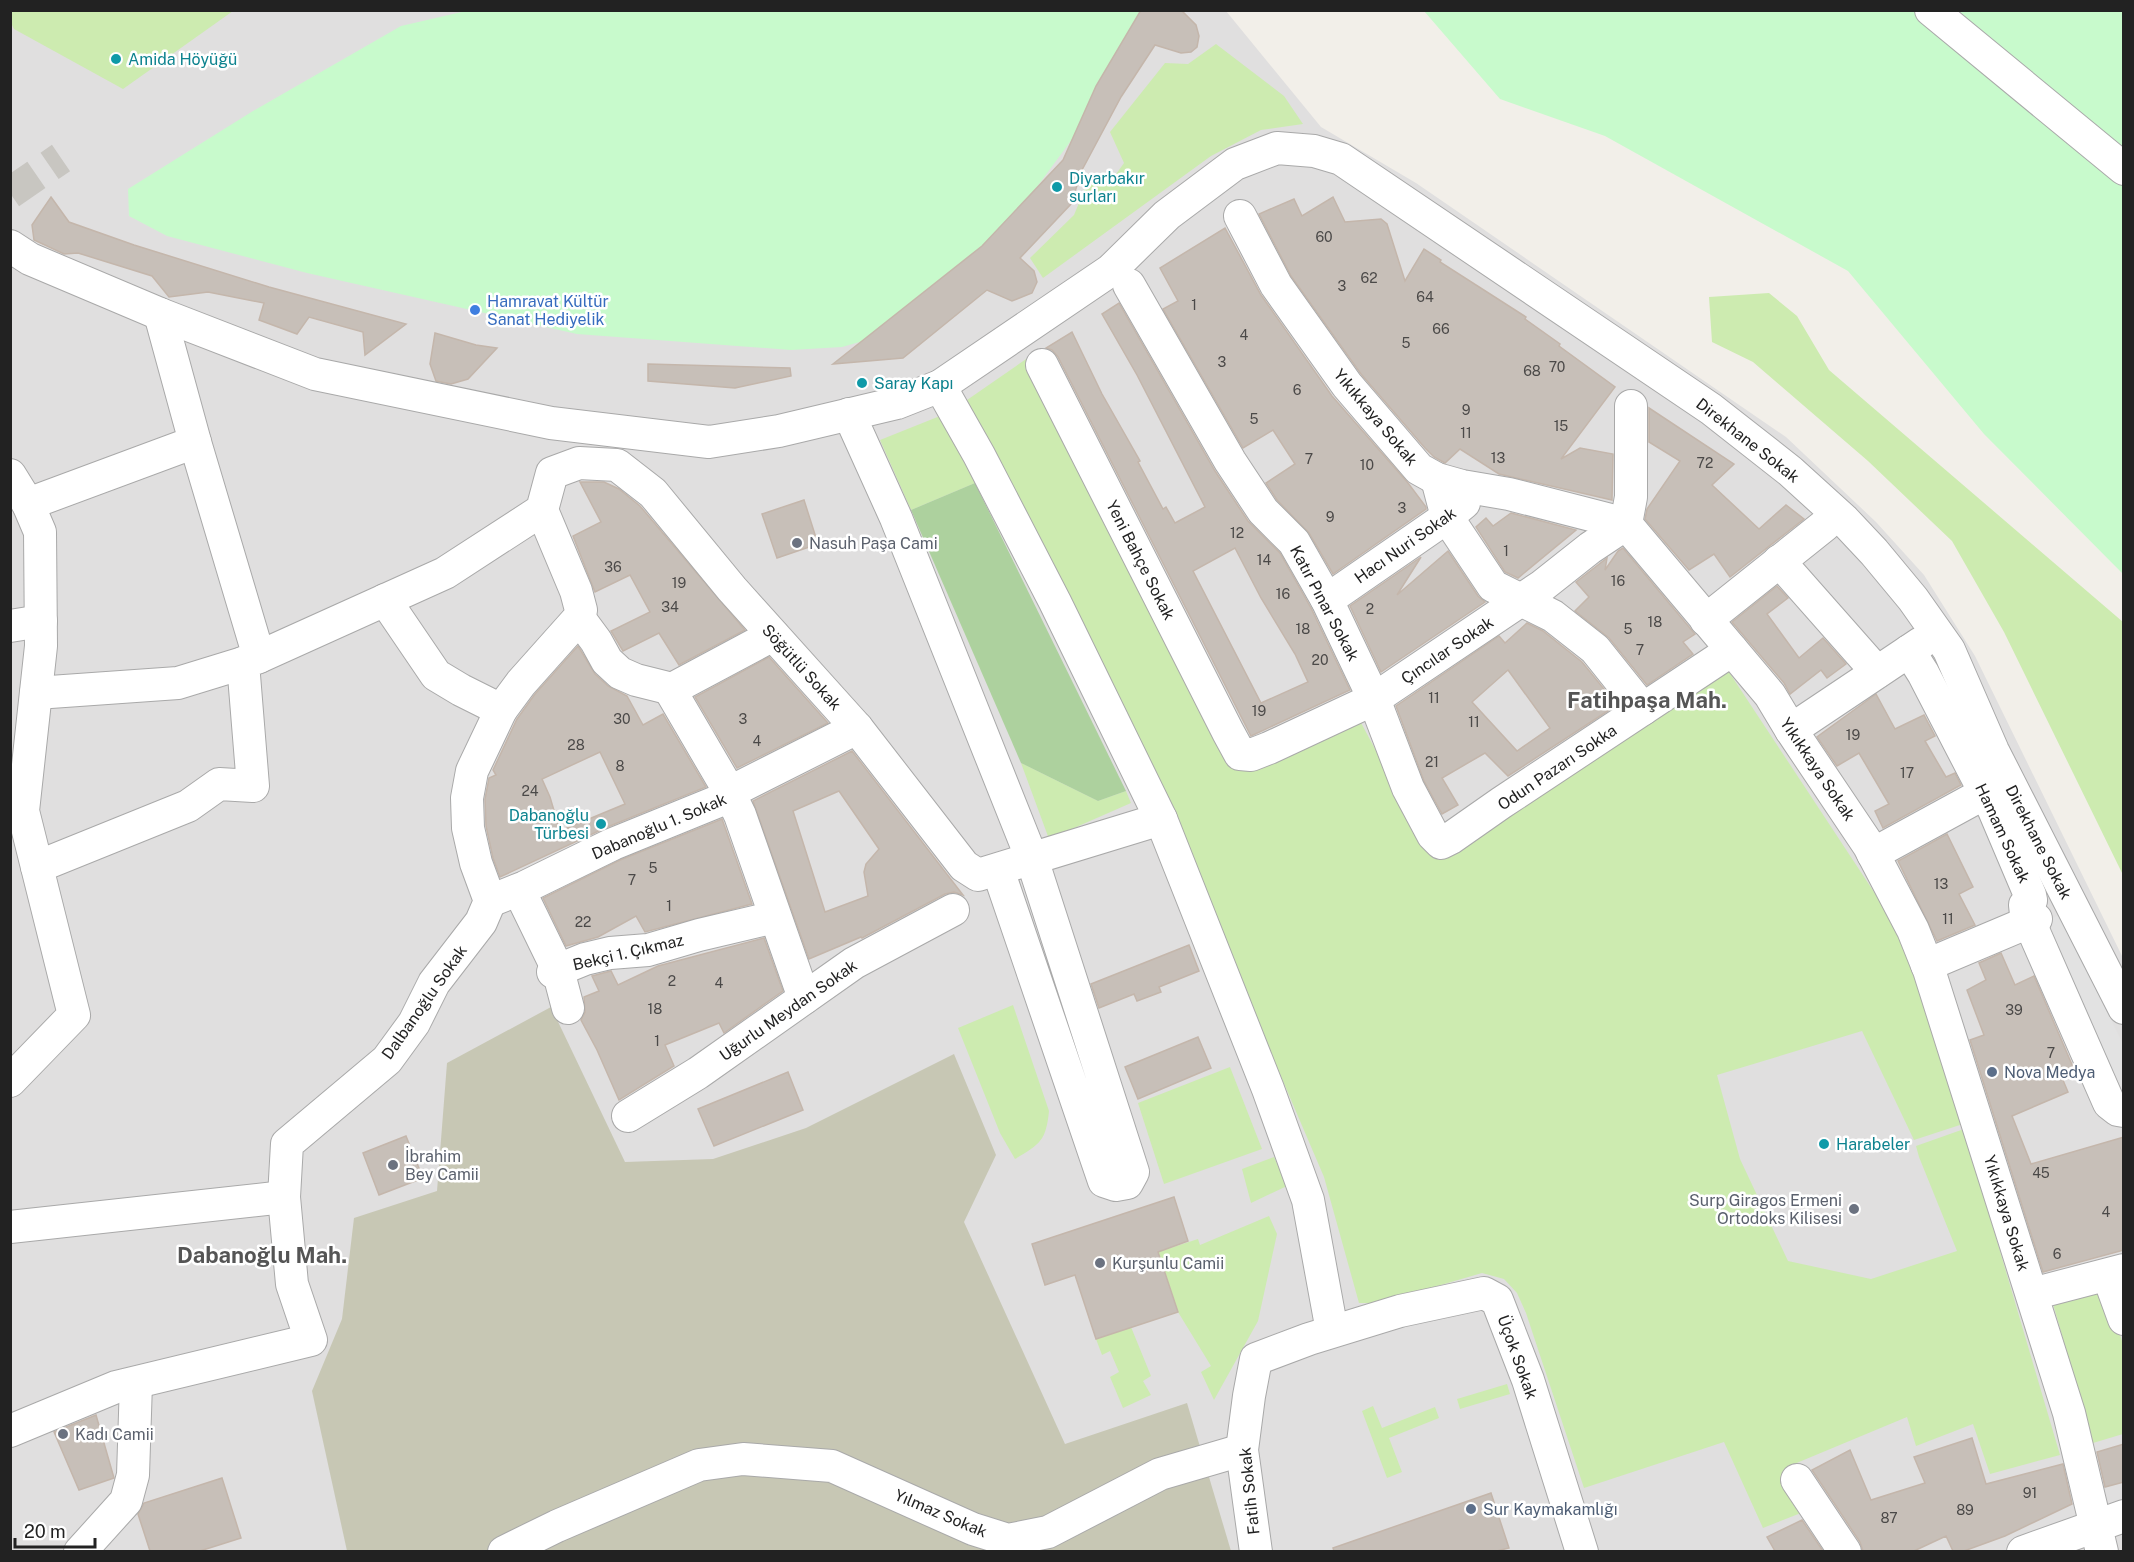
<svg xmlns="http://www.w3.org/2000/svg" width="2134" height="1562" font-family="'Public Sans',sans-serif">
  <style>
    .residential { fill: #e0dfdf }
    .construction { fill: #c7c7b4 }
    .grass { fill: #cdebb0 }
    .forest { fill: #add19e }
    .park { fill: #c8facc }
    .parking { fill: #e2e2e2 }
    .building { fill: #c7bfb8; stroke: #c4b6ab; stroke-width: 1.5; fill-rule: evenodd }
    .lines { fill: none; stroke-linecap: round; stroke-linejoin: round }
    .minor-tunnel { stroke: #c8c6c1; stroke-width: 32; stroke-dasharray: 32 16; stroke-linecap: butt }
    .minor-casing { stroke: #a9a9a9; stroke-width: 34 }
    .minor { stroke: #fff; stroke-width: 32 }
    .culture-dot { fill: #0f9aa8; stroke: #fff; stroke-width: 2 }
    .shop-dot { fill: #3f7fe0; stroke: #fff; stroke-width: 2 }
    .worship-dot { fill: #6b7280; stroke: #fff; stroke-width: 2 }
    .service-dot { fill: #5c6f8a; stroke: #fff; stroke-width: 2 }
    .labels { text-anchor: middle; stroke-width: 5; stroke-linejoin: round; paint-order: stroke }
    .number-label { font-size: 14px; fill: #4b4948 }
    .culture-label { font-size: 16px; fill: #0d838f; stroke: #fff; text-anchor: start }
    .shop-label { font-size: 16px; fill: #366cbe; stroke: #fff; text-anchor: start }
    .street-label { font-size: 16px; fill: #222; stroke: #fff }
    .worship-label { font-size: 16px; fill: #5b616d; stroke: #fff; text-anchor: start }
    .service-label { font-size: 16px; fill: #4e5e75; stroke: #fff; text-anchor: start }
    .district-label { font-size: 22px; font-weight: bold; fill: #555; stroke: #fff }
  </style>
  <rect width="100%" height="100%" fill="#f2efe9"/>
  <polygon class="residential" points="11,11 1226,11 1321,127 1416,183 1786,437 1876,522 1924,575 1975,656 2123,958 2123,1551 11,1552"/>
  <polygon class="construction" points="551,1007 625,1162 713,1159 806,1128 954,1054 996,1155 964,1222 1065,1444 1187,1403 1231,1551 347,1551 312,1391 342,1319 354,1218 437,1191 447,1063"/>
  <g class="grass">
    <polygon points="10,11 11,10 233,11 123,89 14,29 11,23"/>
    <polygon points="1216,44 1284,96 1303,124 1261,130 1211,156 1043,278 1030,258 1074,215 1088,181 1100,184 1114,177 1124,163 1110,132 1165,63 1188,64"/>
    <polygon points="1769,293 1797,316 1829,370 2123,622 2123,875 2004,632 1952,541 1868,461 1753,362 1712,342 1709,297"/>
    <polygon points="1029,357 1235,768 1359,719 1434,859 1574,771 1725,666 1903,936 1963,1124 1914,1140 1862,1031 1717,1075 1740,1159 1788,1261 1871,1279 1957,1251 1919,1157 1916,1146 1964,1129 2060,1455 1990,1474 1973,1424 1916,1446 1907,1417 1787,1467 1806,1511 1763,1528 1724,1442 1584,1488 1526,1313 1517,1293 1504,1279 1482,1273 1379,1303 1359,1303 1324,1177 1168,812 1061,589 967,400"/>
    <polygon points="940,416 975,483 911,510 880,440"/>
    <polygon points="1021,763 1098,801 1126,791 1131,803 1049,839"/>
    <path d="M1013,1005L1049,1111C1046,1141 1040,1144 1015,1159L1000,1133L958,1028Z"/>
    <polygon points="1230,1067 1262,1149 1164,1184 1138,1103"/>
    <polygon points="1274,1157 1287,1186 1251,1203 1242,1169"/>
    <polygon points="1269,1216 1277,1234 1258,1321 1214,1400 1201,1372 1211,1366 1178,1312 1158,1252 1198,1239 1200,1245"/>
    <polygon points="2101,1278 2123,1344 2123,1434 2093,1443 2051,1297"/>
    <polygon points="1131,1327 1151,1376 1143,1381 1151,1395 1123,1408 1110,1377 1119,1372 1110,1351 1102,1355 1096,1339"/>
    <polygon points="1507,1384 1510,1394 1460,1409 1457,1399"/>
    <polygon points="1373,1406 1382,1428 1435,1407 1439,1418 1389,1438 1402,1472 1387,1478 1362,1411"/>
  </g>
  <polygon class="forest" points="975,483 1126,791 1098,801 1021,763 911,510"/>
  <g class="park">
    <polygon points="466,11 1157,11 1098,104 1003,233 891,333 842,347 791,350 577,334 307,273 167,236 129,216 128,189 253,111 401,26"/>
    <polygon points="1424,11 2123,11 2123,574 1984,434 1848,271 1605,136 1500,99"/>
  </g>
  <polygon class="parking" points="2059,915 2123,1044 2123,1091 2042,923"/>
  <g class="building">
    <polygon points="1141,10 1181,10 1196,25 1199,36 1197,47 1191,52 1181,53 1155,45 1121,97 1082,170 1071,204 1020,258 1034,271 1037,282 1032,293 1012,301 987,290 903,358 833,364 982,246 1063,160 1096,86"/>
    <polygon points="51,197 69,222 134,245 269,287 406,324 365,355 363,332 309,317 297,334 259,320 264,303 208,292 169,297 152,276 78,253 64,254 34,240 32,225"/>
    <polygon points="1333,197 1345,222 1381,219 1387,224 1405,281 1424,249 1441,260 1440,262 1526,317 1525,319 1560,344 1559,346 1615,387 1561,459 1580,448 1613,454 1612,500 1499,474 1460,449 1445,463 1434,457 1425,448 1361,374 1291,276 1259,214 1294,199 1302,216"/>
    <polygon points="1225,228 1261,295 1332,396 1408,483 1426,507 1426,509 1333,574 1309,533 1277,500 1266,483 1295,464 1273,430 1243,448 1163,309 1178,301 1160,268"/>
    <path d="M1119,303L1215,471L1248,521L1280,553L1311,608L1350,690L1251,736L1058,357L1052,350L1046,348L1072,332L1102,394L1140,461L1138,462L1163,509L1166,507L1175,523L1205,507L1137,375L1102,314ZM1235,548L1261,598L1295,654L1308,682L1261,703L1193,571Z"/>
    <polygon points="435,333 476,345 497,348 468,379 451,384 436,381 430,364"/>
    <polygon points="648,364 790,368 791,376 735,388 648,381"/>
    <polygon points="1649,408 1734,464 1712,485 1759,529 1786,505 1804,519 1730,577 1714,554 1689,570 1645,519 1647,509 1680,461 1649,442"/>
    <polygon points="580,482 604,482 619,489 640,506 745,630 679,665 659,633 623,651 611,631 650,612 630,575 595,592 573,536 601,522"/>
    <polygon points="804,500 818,544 777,558 762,514"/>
    <polygon points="1511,513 1576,530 1518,578 1505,572 1476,527 1486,518 1493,526"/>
    <polygon points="1623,548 1695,634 1683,642 1693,654 1647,685 1609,638 1575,611 1589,597 1576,582 1607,558 1605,570 1618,551"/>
    <polygon points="1448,551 1478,596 1485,602 1381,672 1350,606 1421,557 1397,595"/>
    <polygon points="1777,586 1788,598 1767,614 1799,658 1823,638 1846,664 1827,678 1821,670 1790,694 1784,683 1732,622"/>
    <path d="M1527,623L1543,631L1582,662L1617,705L1508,776L1485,753L1442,778L1458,805L1442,814L1424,781L1396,706L1499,636L1505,643ZM1508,670L1550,728L1517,751L1472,702Z"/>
    <path d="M578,646L595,674L608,686L627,696L643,725L663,714L706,787L605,828L500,877L493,858L486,826L485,799L489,778L496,775L493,770L517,719L535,694ZM600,752L625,804L560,831L550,797L542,779Z"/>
    <polygon points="769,657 828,723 737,768 695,697"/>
    <polygon points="1876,694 1895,729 1924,715 1935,736 1925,741 1946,777 1955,773 1961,785 1883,828 1875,811 1889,804 1859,753 1837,766 1817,737"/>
    <path d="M852,751L963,895L954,892L945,894L862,938L861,937L809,959L753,801ZM839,791L879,849L866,864L864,872L868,896L825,912L793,811Z"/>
    <polygon points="722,819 752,904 645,932 636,916 598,937 566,946 543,898 620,860"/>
    <polygon points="1947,834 1973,887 1959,894 1975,925 1937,941 1898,861"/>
    <polygon points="764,938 783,991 724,1033 719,1023 665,1045 674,1066 619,1100 597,1050 581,1020 585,1012 584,997 599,991 592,976 611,971 618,985 658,966"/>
    <polygon points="1189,945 1199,971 1159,987 1161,992 1137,1001 1134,994 1099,1008 1091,984"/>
    <polygon points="2001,953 2015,985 2034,976 2073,1067 2060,1073 2068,1092 2012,1116 2031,1164 2124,1137 2124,1250 2043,1272 1970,1040 1984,1035 1967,990 1986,980 1979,963"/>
    <polygon points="1198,1037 1211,1068 1138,1099 1125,1067"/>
    <polygon points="788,1072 803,1110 714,1146 698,1109"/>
    <polygon points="406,1136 423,1178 379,1195 363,1153"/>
    <polygon points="1174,1197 1188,1241 1158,1252 1178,1312 1096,1339 1075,1275 1045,1285 1032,1244"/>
    <polygon points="96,1415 114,1478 79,1490 54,1432"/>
    <polygon points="1972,1438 1986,1484 2063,1464 2072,1504 2005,1536 1964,1551 1953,1551 1946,1536 1914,1551 1863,1551 1860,1542 1812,1470 1850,1450 1871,1500 1925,1483 1914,1457"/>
    <polygon points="2124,1444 2124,1482 2105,1487 2097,1452"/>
    <polygon points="222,1478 241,1538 200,1551 150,1551 138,1514 144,1503"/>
    <polygon points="1491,1493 1509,1548 1497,1551 1334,1551 1333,1548"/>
    <polygon points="1802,1520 1823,1551 1775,1551 1767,1537"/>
  </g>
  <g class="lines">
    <polyline class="minor-tunnel" points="10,193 61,158"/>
    <g class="minor-casing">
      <g id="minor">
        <polyline points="1931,10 2124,169"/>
        <polyline points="1240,216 1276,285 1347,385 1419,469 1437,479 1462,486 1509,494 1626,524 1770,695 1791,730 1869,846 1913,930 1929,970 2069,1413 2102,1552"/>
        <polyline points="10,246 30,259 160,314 315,374 551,423 709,442 779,431 897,403 940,386 1111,270 1167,215 1235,164 1277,148 1314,151 1341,159 1711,409 1790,471 1843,519 1874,552 1913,599 1949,650 1993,751 2124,1008"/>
        <polyline points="1129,285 1230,461 1263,511 1294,542 1327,600 1374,699 1408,788 1433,835 1441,843 1451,838 1501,803 1732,650"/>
        <polyline points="1042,365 1228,732 1240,754 1251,755 1269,748 1374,699 1542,586 1590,548 1626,524 1631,497 1631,406"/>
        <polyline points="940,386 979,455 1055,602 1161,819 1268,1089 1308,1200 1332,1331"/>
        <polyline points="849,414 896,518 1032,859 1133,1172 1127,1183 1116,1185 1104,1181 998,870"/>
        <polyline points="10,475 28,504"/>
        <polyline points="1437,479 1447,517 1493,586 1553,616 1595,649 1643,709"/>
        <polyline points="1779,561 1877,672"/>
        <polyline points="385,600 436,675 461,690 501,710"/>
        <polyline points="1327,600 1447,517 1464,503"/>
        <polyline points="579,618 596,641 607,661 620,673 636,680 672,689"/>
        <polyline points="1706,620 1825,525"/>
        <polyline points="10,626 41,621"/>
        <polyline points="773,635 672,689 673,695 725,784 740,815 804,998"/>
        <polyline points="1909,651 1923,673 1994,810 2030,895 2031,900 2025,905 2026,914 2109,1103 2118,1110 2124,1111"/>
        <polyline points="259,657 445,573 542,510 552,473 579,463 617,465 653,493 732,589 857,728 964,866 978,875 1161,819"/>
        <polyline points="36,693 178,683 243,663"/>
        <polyline points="1791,730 1921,643"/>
        <polyline points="1873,854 1994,788"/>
        <polyline points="37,867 188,806 219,784 253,786 243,663 259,657 195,442"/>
        <polyline points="519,890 558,970 568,1008"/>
        <polyline points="490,901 525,887 613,844 731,796 740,787 857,728"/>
        <polyline points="1927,965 2036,919"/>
        <polyline points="553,972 585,959 610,953 648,950 699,935 775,917"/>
        <polyline points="10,1081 74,1015 23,811 41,646 40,532 28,504 195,442 160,314"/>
        <polyline points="628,1116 698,1073 854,963 953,910"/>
        <polyline points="10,1227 284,1197"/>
        <polyline points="2108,1275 2124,1319"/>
        <polyline points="2032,1294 2124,1270"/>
        <polyline points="10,1431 116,1387 311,1340 292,1284 284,1197 287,1144 387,1060 414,1023 434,983 481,922 490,901 476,863 468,828 467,798 472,771 501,710 521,683 579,618 581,610 576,591 542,510"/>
        <polyline points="1797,1480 1845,1552"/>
        <polyline points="80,1552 126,1501 133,1475 136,1383"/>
        <polyline points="504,1552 557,1526 699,1465 743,1459 832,1466 973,1529 1008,1540 1048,1532 1160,1474 1242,1450"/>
        <polyline points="1256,1552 1242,1450 1249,1396 1256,1359 1309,1339 1400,1311 1484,1293 1497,1300 1528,1380 1582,1552"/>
        <polyline points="2023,1552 2124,1516"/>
      </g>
    </g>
    <use href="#minor" class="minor"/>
  </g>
  <g class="culture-dot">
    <circle cx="116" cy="59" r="6"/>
    <circle cx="1057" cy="187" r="6"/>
    <circle cx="862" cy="383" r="6"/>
    <circle cx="601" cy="824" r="6"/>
    <circle cx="1824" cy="1144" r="6"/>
  </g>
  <circle class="shop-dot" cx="475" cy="310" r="6"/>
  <g class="worship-dot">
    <circle cx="797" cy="543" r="6"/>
    <circle cx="393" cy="1165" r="6"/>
    <circle cx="1854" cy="1209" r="6"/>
    <circle cx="1100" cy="1263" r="6"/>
    <circle cx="63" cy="1434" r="6"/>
  </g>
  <g class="service-dot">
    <circle cx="1992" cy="1072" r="6"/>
    <circle cx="1471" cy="1509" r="6"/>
  </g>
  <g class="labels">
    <g class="number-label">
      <text x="1324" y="242">60</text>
      <text x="1369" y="283">62</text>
      <text x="1342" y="291">3</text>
      <text x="1425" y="302">64</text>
      <text x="1194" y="310">1</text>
      <text x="1441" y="334">66</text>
      <text x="1244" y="340">4</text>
      <text x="1406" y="348">5</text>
      <text x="1222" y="367">3</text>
      <text x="1557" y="372">70</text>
      <text x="1532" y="376">68</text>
      <text x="1297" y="395">6</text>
      <text x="1466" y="415">9</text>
      <text x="1254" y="424">5</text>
      <text x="1561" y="431">15</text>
      <text x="1466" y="438">11</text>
      <text x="1498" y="463">13</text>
      <text x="1309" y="464">7</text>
      <text x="1705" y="468">72</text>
      <text x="1367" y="470">10</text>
      <text x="1402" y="513">3</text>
      <text x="1330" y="522">9</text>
      <text x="1237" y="538">12</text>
      <text x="1506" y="556">1</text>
      <text x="1264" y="565">14</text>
      <text x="613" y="572">36</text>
      <text x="1618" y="586">16</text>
      <text x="679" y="588">19</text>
      <text x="1283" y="599">16</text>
      <text x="670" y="612">34</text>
      <text x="1370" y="614">2</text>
      <text x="1655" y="627">18</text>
      <text x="1303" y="634">18</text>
      <text x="1628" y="634">5</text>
      <text x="1640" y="655">7</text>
      <text x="1320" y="665">20</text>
      <text x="1434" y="703">11</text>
      <text x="1259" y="716">19</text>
      <text x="622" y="724">30</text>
      <text x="743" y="724">3</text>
      <text x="1474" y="727">11</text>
      <text x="1853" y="740">19</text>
      <text x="757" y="746">4</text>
      <text x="576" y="750">28</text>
      <text x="1432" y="767">21</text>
      <text x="620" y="771">8</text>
      <text x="1907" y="778">17</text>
      <text x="530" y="796">24</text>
      <text x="653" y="873">5</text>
      <text x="632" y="885">7</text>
      <text x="1941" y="889">13</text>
      <text x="669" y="911">1</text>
      <text x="1948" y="924">11</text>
      <text x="583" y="927">22</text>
      <text x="672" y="986">2</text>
      <text x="719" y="988">4</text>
      <text x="655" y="1014">18</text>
      <text x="2014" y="1015">39</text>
      <text x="657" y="1046">1</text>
      <text x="2051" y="1058">7</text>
      <text x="2041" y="1178">45</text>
      <text x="2106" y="1217">4</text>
      <text x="2057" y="1259">6</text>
      <text x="2030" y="1498">91</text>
      <text x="1965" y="1515">89</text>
      <text x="1889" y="1523">87</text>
    </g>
    <g class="culture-label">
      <text x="128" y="65">Amida Höyüğü</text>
      <text x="1069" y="184">Diyarbakır<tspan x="1069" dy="18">surları</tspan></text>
      <text x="874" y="389">Saray Kapı</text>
      <text x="589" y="821" text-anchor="end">Dabanoğlu<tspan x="589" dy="18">Türbesi</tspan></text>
      <text x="1836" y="1150">Harabeler</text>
    </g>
    <g class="shop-label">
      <text x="487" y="307">Hamravat Kültür<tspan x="487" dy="18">Sanat Hediyelik</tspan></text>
    </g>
    <g class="street-label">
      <text transform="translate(1376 417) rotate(50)" y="6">Yıkıkkaya Sokak</text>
      <text transform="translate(1748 440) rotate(38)" y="6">Direkhane Sokak</text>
      <text transform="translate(1405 545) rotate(-35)" y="6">Hacı Nuri Sokak</text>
      <text transform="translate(1141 560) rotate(63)" y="6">Yeni Bahçe Sokak</text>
      <text transform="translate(1325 603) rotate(62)" y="6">Katır Pınar Sokak</text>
      <text transform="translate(1447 650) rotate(-34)" y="6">Çıncılar Sokak</text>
      <text transform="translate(802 667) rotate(48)" y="6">Söğütlü Sokak</text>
      <text transform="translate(1557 767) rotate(-34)" y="6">Odun Pazarı Sokka</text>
      <text transform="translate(1818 769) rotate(56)" y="6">Yıkıkkaya Sokak</text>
      <text transform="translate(659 826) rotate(-23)" y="6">Dabanoğlu 1. Sokak</text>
      <text transform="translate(2003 833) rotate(65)" y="6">Hamam Sokak</text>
      <text transform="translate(2039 842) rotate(63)" y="6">Direkhane Sokak</text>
      <text transform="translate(628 952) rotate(-13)" y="6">Bekçi 1. Çıkmaz</text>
      <text transform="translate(424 1002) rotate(-55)" y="6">Dalbanoğlu Sokak</text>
      <text transform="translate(788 1010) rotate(-35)" y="6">Uğurlu Meydan Sokak</text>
      <text transform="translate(2007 1213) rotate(73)" y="6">Yıkıkkaya Sokak</text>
      <text transform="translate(1518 1357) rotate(70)" y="6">Üçok Sokak</text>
      <text transform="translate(1249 1491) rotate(-96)" y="6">Fatih Sokak</text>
      <text transform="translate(941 1513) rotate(23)" y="6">Yılmaz Sokak</text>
    </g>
    <g class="worship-label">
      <text x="809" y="549">Nasuh Paşa Cami</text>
      <text x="405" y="1162">İbrahim<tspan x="405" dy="18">Bey Camii</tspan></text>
      <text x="1842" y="1206" text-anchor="end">Surp Giragos Ermeni<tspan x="1842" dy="18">Ortodoks Kilisesi</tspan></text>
      <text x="1112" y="1269">Kurşunlu Camii</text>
      <text x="75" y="1440">Kadı Camii</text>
    </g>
    <g class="service-label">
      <text x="2004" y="1078">Nova Medya</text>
      <text x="1483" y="1515">Sur Kaymakamlığı</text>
    </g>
    <g class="district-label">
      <text x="1647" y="708">Fatihpaşa Mah.</text>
      <text x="262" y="1263">Dabanoğlu Mah.</text>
    </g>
  </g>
  <rect width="2134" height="1562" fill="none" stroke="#222222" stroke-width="24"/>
  <path d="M15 1538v9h80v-9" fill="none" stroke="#222222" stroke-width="3"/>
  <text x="24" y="1538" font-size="18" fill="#222222" stroke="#ffffff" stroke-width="4.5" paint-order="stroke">20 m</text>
</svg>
